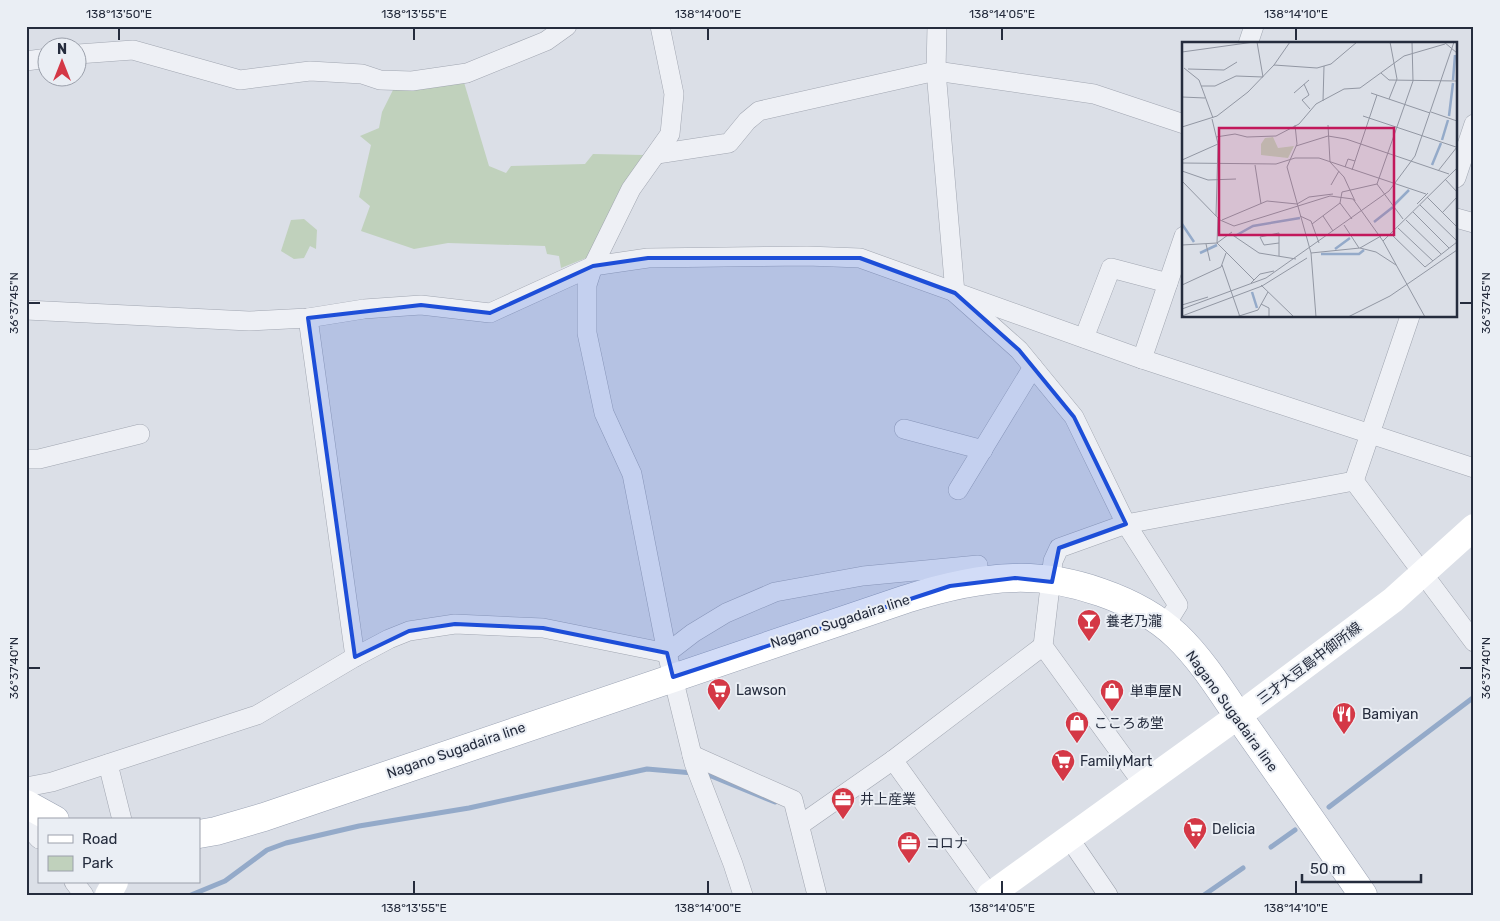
<svg xmlns="http://www.w3.org/2000/svg" width="1500" height="921" font-family="Rubik,'Noto Sans JP',sans-serif">
  <style>
    .green { fill: #c0d1bc }
    .lines { fill: none; stroke-linecap: round; stroke-linejoin: round }
    .stream { stroke: #94aac9; stroke-width: 5 }
    .street-casing { stroke: #a1a6b1; stroke-width: 20 }
    .primary-casing { stroke: #9aa2b3; stroke-width: 29 }
    .street { stroke: #eef0f5; stroke-width: 19 }
    .secondary { stroke: #fff; stroke-width: 26 }
    .primary { stroke: #fff; stroke-width: 28 }
    .marked { fill: #1d4ed8; fill-opacity: 0.2; stroke: #1d4ed8; stroke-width: 4; stroke-linejoin: round }
    .ticks { fill: none; stroke: #252c3d; stroke-width: 2 }
    .labels { text-anchor: middle; stroke-width: 4; stroke-linejoin: round; paint-order: stroke }
    .street-label { font-size: 14px; fill: #252c3d; stroke: #eaeef4 }
    .poi-label { font-size: 14px; fill: #252c3d; stroke: #eaeef4; text-anchor: start }
    .inset-river { fill: none; stroke: #94aac9; stroke-width: 2.5 }
    .inset-road { fill: none; stroke: #9297a3; stroke-width: 1 }
    .view { fill: #c2185b; fill-opacity: 0.15; stroke: #c2185b; stroke-width: 2.5 }
    .inset-edge { fill: none; stroke: #252c3d; stroke-width: 2.5 }
    .neatline { fill: none; stroke: #252c3d; stroke-width: 2 }
    .ticks-label { font-size: 12px; text-anchor: middle; fill: #252c3d }
  </style>
  <rect width="100%" height="100%" fill="#dbdfe7"/>
  <g class="green">
    <polygon points="463,79 489,166 506,173 511,166 585,164 593,154 644,155 591,256 561,268 559,256 547,254 545,246 448,243 414,249 361,231 370,206 359,197 371,145 360,136 379,128 382,112 394,88"/>
    <polygon points="304,219 317,230 316,249 310,246 304,258 294,259 281,251 291,220"/>
  </g>
  <g class="lines">
    <g class="stream">
      <polyline points="704,773 775,802"/>
      <polyline points="1329,807 1474,697"/>
      <polyline points="1271,847 1295,830"/>
      <polyline points="191,895 225,881 267,850 286,843 359,826 469,808 647,769 693,773"/>
      <polyline points="1204,895 1243,868"/>
    </g>
    <g class="street-casing">
      <g id="street">
        <polyline points="660,26 674,94 670,134 631,189 593,266 587,285 587,333 604,413 632,474 667,653 694,763 733,864 743,895"/>
        <polyline points="937,26 936,71 955,293 1019,350 1074,417 1126,524 1178,605 1165,626"/>
        <polyline points="1248,44 1254,26"/>
        <polyline points="78,54 133,50 240,80 310,71 362,74 380,80 412,81 467,73 546,41 567,26"/>
        <polyline points="26,61 48,58"/>
        <polyline points="657,154 729,143 747,121 759,111 936,71 1094,94 1184,124"/>
        <polyline points="1456,178 1474,124"/>
        <polyline points="1456,218 1474,223"/>
        <polyline points="26,310 249,321 308,318 364,309 421,305 490,313 593,266 648,258 807,256 860,258 1142,359 1474,468"/>
        <polyline points="308,318 355,657"/>
        <polyline points="1084,338 1111,268 1168,283"/>
        <polyline points="1142,359 1184,236"/>
        <polyline points="904,429 983,450"/>
        <polyline points="26,459 39,459 140,434"/>
        <polyline points="1354,481 1410,316"/>
        <polyline points="958,490 1033,367"/>
        <polyline points="692,755 793,800 817,895"/>
        <polyline points="893,760 990,895"/>
        <polyline points="108,764 122,820"/>
        <polyline points="1143,784 1043,646 1053,561 1059,548 1126,524 1354,481 1474,642"/>
        <polyline points="26,787 52,782 257,715 355,657 389,639 409,631 455,624 543,628 667,653 693,633 726,613 775,592 863,576 978,565"/>
        <polyline points="26,824 39,839"/>
        <polyline points="800,825 893,760 1043,646"/>
        <polyline points="1069,838 1108,895"/>
        <polyline points="74,882 84,895"/>
      </g>
    </g>
    <g class="primary-casing">
      <g id="primary">
        <polyline points="26,804 55,820"/>
        <path d="M199,834L216,831L264,817L906,599C941,588 976,579 1013,578C1068,576 1138,599 1177,636C1206,664 1227,701 1250,733C1288,787 1326,841 1363,895"/>
      </g>
    </g>
    <use href="#street" class="street"/>
    <g class="secondary">
      <polyline points="108,895 115,882"/>
      <polyline points="990,895 1238,716 1393,600 1474,527"/>
    </g>
    <use href="#primary" class="primary"/>
  </g>
  <path class="marked" d="M648,258H860L955,293L1019,350L1074,417L1126,524L1059,548L1052,582L1015,578L950,586L673,677L667,653L543,628L455,624L409,631L355,657L308,318L421,305L490,313L593,266Z"/>
  <path class="ticks" d="M119,28V40M414,28V40M708,28V40M1002,28V40M1296,28V40M28,303H40M1460,303H1472M28,668H40M1460,668H1472M414,881V894M708,881V894M1002,881V894M1296,881V894"/>
  <defs>
    <g id="bar-pin" transform="scale(1.25)"><path d="M0 17L-7.5 6A9.5 9.5 0 1 1 7.5 6Z" fill="#d43846" stroke="#eaeef4"/><path d="M-6-5H6L.8 .8V4.5H3.5V6h-7V4.5H-.8V.8Z" fill="#fff"/></g>
    <g id="supermarket-pin" transform="scale(1.25)"><path d="M0 17L-7.5 6A9.5 9.5 0 1 1 7.5 6Z" fill="#d43846" stroke="#eaeef4"/><path d="M-6-5.5h2.5l.6 2H6L4.5 2H-2.5L-4.4-4H-6ZM-1.5 3.2a1.3 1.3 0 1 0 .1 0ZM3 3.2a1.3 1.3 0 1 0 .1 0Z" fill="#fff"/></g>
    <g id="shop-pin" transform="scale(1.25)"><path d="M0 17L-7.5 6A9.5 9.5 0 1 1 7.5 6Z" fill="#d43846" stroke="#eaeef4"/><path d="M-5-2.5h2.3a2.7 3.5 0 0 1 5.4 0H5L5.5 6h-11ZM-1.5-2.5h3a1.5 2.3 0 0 0-3 0Z" fill="#fff"/></g>
    <g id="restaurant-pin" transform="scale(1.25)"><path d="M0 17L-7.5 6A9.5 9.5 0 1 1 7.5 6Z" fill="#d43846" stroke="#eaeef4"/><path d="M-5-6h1v4h1v-4h1v4h1v-4h1v5L-1.5 .5V6h-2V.5L-5-1ZM5-6V6H3V1.5H1.5Q1.5-4 5-6Z" fill="#fff"/></g>
    <g id="office-pin" transform="scale(1.25)"><path d="M0 17L-7.5 6A9.5 9.5 0 1 1 7.5 6Z" fill="#d43846" stroke="#eaeef4"/><path d="M-6-3h4V-5.5h4V-3h4V5H-6ZM-1-4.5V-3h2v-1.5ZM-6 0V1H6V0Z" fill="#fff"/></g>
  </defs>
  <g fill-rule="evenodd">
    <use href="#bar-pin" x="1089" y="621"/>
    <use href="#supermarket-pin" x="719" y="690"/>
    <use href="#shop-pin" x="1112" y="691"/>
    <use href="#restaurant-pin" x="1344" y="714"/>
    <use href="#shop-pin" x="1077" y="723"/>
    <use href="#supermarket-pin" x="1063" y="761"/>
    <use href="#office-pin" x="843" y="799"/>
    <use href="#supermarket-pin" x="1195" y="829"/>
    <use href="#office-pin" x="909" y="843"/>
  </g>
  <g class="labels">
    <g class="street-label">
      <text transform="translate(840 621) rotate(-18)" y="5">Nagano Sugadaira line</text>
      <text transform="translate(1309 663) rotate(-37)" y="5">三才大豆島中御所線</text>
      <text transform="translate(1232 711) rotate(54)" y="5">Nagano Sugadaira line</text>
      <text transform="translate(456 750) rotate(-19)" y="5">Nagano Sugadaira line</text>
    </g>
    <g class="poi-label">
      <text x="1106" y="626">養老乃瀧</text>
      <text x="736" y="695">Lawson</text>
      <text x="1130" y="696">単車屋N</text>
      <text x="1362" y="719">Bamiyan</text>
      <text x="1094" y="728">こころあ堂</text>
      <text x="1080" y="766">FamilyMart</text>
      <text x="860" y="804">井上産業</text>
      <text x="1212" y="834">Delicia</text>
      <text x="926" y="848">コロナ</text>
    </g>
  </g>
  <g transform="translate(1182 42)">
    <rect width="275" height="275" fill="#dbdfe7"/>
    <path d="M91,95L96,106L112,104L106,116L79,113V102L83,96Z" fill="#c0d1bc"/>
    <path class="inset-river" d="M271,38L273,13M267,74L271,41M260,98L266,78M250,123L259,101M212,163L227,148M192,180L211,165M0,182L12,200M53,194L71,184L118,176M153,207L168,196M18,211L35,203M139,212H177L182,208M70,250L75,266"/>
    <path class="inset-road" d="M262,0L275,11M0,10L72,0M92,23L108,0M2,26L17,38L31,76M6,27L42,28L55,20M199,31L207,38L275,39M122,42L127,53L120,58L128,67M19,44H33L54,34L81,35L75,0M112,51L127,38M189,51L248,71M0,55L23,56M207,57L215,37L208,0M141,59L142,24M249,70L275,79M181,74L274,105M30,77L36,102L34,174M113,83L115,102L105,125L129,211L134,275M146,83L148,120L162,135L173,159M0,85L35,74L66,50L92,23L135,26L149,22L175,0M34,95L53,92L65,95L94,94L117,82L134,62L162,47L178,46L222,14L263,2M114,104L146,94L164,97L267,132M0,118L36,102M0,121L94,122L113,116H137L244,152M73,123L79,162M163,125L166,117L173,119M170,128L195,53M0,129L26,138L54,137M256,129L275,105M263,137L275,150M0,139L38,178L52,184L148,154L171,157L201,199L243,275M195,142L231,39L230,0M149,143L157,129M245,155L275,185M235,162L246,151M238,163L275,199M231,170L267,206M260,171L275,155M118,174L129,179L137,201M141,174L151,189M36,176L35,201L72,238M170,177L158,161L160,150L195,142L221,177M40,178L85,159L115,162L127,155L151,152M224,178L259,212M130,182L158,161M162,183L177,206M216,186L251,219M49,192L77,211L114,217M209,192L243,225L275,200M201,199L275,126M24,202L28,219M0,203L35,201L50,190M178,206L199,194M129,211L178,206L194,210L214,223M97,214V191L78,195L82,203L97,201M40,223L58,275M69,241L78,232L92,229M0,243L39,225L44,211M79,243L112,275M79,262L87,266V275M0,263L26,255M0,267L84,236L207,149L233,114L272,0M0,274L80,244L125,216M54,275L76,268L86,250M166,275L208,254L275,208"/>
    <path class="view" d="M37,86H212V193H37Z"/>
    <rect width="275" height="275" class="inset-edge"/>
  </g>
  <rect width="1500" height="921" fill="none" stroke="#eaeef4" stroke-width="55"/>
  <rect x="38" y="818" width="162" height="65" fill="#eaeef4" stroke="#9ba0ab"/>
  <rect x="48" y="835" width="25" height="8" fill="#ffffff" stroke="#9ba0ab"/>
  <text x="82" y="844" font-size="15" fill="#252c3d">Road</text>
  <rect x="48" y="856" width="25" height="15" fill="#c0d1bc" stroke="#9ba0ab"/>
  <text x="82" y="868" font-size="15" fill="#252c3d">Park</text>
  <g transform="translate(62 62)"><circle r="24" fill="#eaeef4" stroke="#9ba0ab"/>
  <path d="M0-4L9 19L0 12L-9 19Z" fill="#d43846"/>
  <text y="-8" font-size="14" font-weight="bold" text-anchor="middle" fill="#252c3d">N</text>
  </g>
  <path d="M1302 874v8h119v-8" fill="none" stroke="#252c3d" stroke-width="2.5"/>
  <text x="1310" y="874" font-size="15" fill="#252c3d" stroke="#eaeef4" stroke-width="4" paint-order="stroke">50 m</text>
  <rect x="28" y="28" width="1444" height="866" class="neatline"/>
  <g class="ticks-label">
    <text x="119" y="18">138°13'50"E</text>
    <text x="414" y="18">138°13'55"E</text>
    <text x="708" y="18">138°14'00"E</text>
    <text x="1002" y="18">138°14'05"E</text>
    <text x="1296" y="18">138°14'10"E</text>
    <text transform="translate(14 303) rotate(-90)" y="4">36°37'45"N</text>
    <text transform="translate(1486 303) rotate(-90)" y="4">36°37'45"N</text>
    <text transform="translate(14 668) rotate(-90)" y="4">36°37'40"N</text>
    <text transform="translate(1486 668) rotate(-90)" y="4">36°37'40"N</text>
    <text x="414" y="912">138°13'55"E</text>
    <text x="708" y="912">138°14'00"E</text>
    <text x="1002" y="912">138°14'05"E</text>
    <text x="1296" y="912">138°14'10"E</text>
  </g>
</svg>
